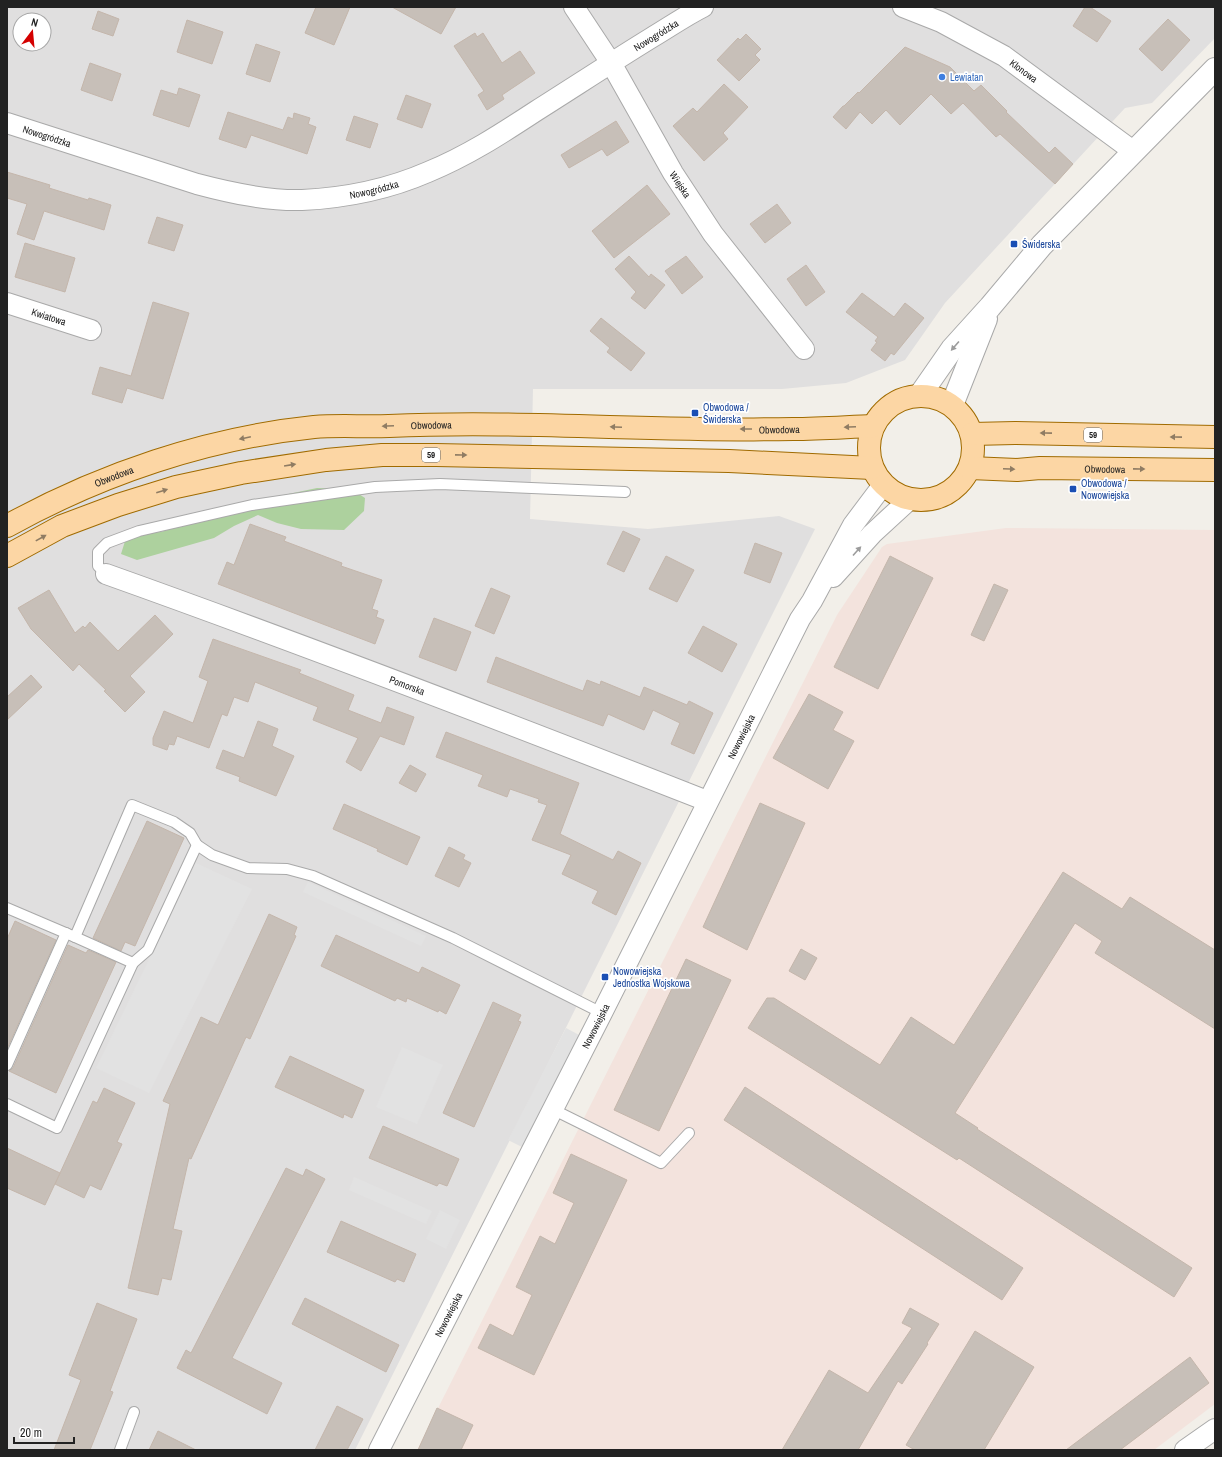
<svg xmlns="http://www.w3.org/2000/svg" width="1222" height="1457" font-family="'Archivo Narrow',sans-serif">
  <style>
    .residential { fill: #e0dfdf; fill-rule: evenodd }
    .military { fill: #f3e3dd }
    .forest { fill: #add19e }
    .parking { fill: #e2e2e2 }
    .building { fill: #c7bfb8; stroke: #c4b6ab }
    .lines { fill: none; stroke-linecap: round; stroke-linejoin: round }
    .service-casing { stroke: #a9a9a9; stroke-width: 12 }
    .minor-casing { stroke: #a9a9a9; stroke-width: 22 }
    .tertiary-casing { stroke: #a9a9a9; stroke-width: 24 }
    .primary-casing { stroke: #a06b00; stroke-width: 24 }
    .service { stroke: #fff; stroke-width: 10 }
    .minor { stroke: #fff; stroke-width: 20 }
    .tertiary { stroke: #fff; stroke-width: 22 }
    .primary { stroke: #fcd6a4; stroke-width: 22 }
    .oneway { fill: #9c9c9c }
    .oneway2 { fill: #8f7c63 }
    .shop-dot { fill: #3f7fe0; stroke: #fff; stroke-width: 1.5 }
    .transit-dot { fill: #1a4fb4; stroke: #fff; stroke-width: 1.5 }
    .labels { text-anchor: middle; stroke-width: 3.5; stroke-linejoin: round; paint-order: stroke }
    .shield { fill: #fff; stroke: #646464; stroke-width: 1 }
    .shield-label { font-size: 9px; font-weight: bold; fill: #222 }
    .street-label { font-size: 10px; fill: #222; stroke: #fff }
    .shop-label { font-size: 10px; fill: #366cbe; stroke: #fff; text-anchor: start }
    .transit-label { font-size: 10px; fill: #164399; stroke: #fff; text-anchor: start }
  </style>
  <rect width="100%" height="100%" fill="#f2efe9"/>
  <path class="residential" d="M7,7H1215V38L1152,103L1125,108L945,303L905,360L846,383L782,389H533L530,519L648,529L779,516L815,529L355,1450H7ZM20,20H44V44H20Z"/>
  <polygon class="military" points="1006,528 1215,530 1215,1404 1154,1450 417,1450 837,615 882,547 887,544"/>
  <polygon class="forest" points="317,488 351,489 365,498 364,511 344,530 301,529 277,523 258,515 234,526 214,538 137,560 121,554 126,538 141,533 161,532 255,501"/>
  <g class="parking">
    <polygon points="196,863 252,889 149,1093 96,1068"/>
    <polygon points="308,882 426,936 421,946 303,892"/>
    <polygon points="566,1028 581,1036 524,1148 508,1140"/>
    <polygon points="402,1047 443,1065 417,1124 376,1107"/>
    <polygon points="354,1177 432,1211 426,1224 349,1190"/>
    <polygon points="440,1210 460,1220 446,1249 426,1239"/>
  </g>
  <g class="building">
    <polygon points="316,7 350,7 334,45 305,33"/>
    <polygon points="392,7 456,7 441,34"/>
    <polygon points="1085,7 1090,7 1111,21 1097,42 1073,26"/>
    <polygon points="98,11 119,19 113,36 92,29"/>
    <polygon points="1168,19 1190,40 1162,71 1139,49"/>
    <polygon points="187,20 223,32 212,64 177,52"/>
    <polygon points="475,33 477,37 483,33 502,63 520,51 535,73 502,95 504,99 487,110 478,95 484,91 454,46"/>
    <polygon points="746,34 761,49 755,55 760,60 739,81 717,60 738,38 740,40"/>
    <polygon points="256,44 280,52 270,82 246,74"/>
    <polygon points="905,47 950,67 974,91 981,85 1007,111 1006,112 1049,153 1055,147 1073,164 1055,184 1000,134 996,137 963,103 951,114 931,94 900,125 886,110 872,124 860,112 846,129 833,117 843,106 844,106 858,92 859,93"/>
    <polygon points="90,63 121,74 112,101 81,90"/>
    <polygon points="724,84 748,107 723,133 728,139 704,161 673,126 693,108 697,112"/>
    <polygon points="179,88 200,95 189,127 153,115 161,90 177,95"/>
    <polygon points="406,95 431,104 422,128 397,119"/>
    <polygon points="228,112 283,130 288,117 293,119 294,113 310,118 308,124 316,127 307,154 251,135 246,148 219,139"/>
    <polygon points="354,116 378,124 370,148 346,140"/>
    <polygon points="616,121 629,142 607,156 602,149 569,168 561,155"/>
    <polygon points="7,172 50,185 49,188 88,200 89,198 111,205 104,230 44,211 34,240 17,234 27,204 7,198"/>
    <polygon points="647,185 670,214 614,258 592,231"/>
    <polygon points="777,204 791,223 765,243 750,224"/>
    <polygon points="157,217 183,225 174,251 148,243"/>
    <polygon points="25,243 75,258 65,292 15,277"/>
    <polygon points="629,256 649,277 651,274 665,285 645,309 631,298 636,292 615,269"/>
    <polygon points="686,256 703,277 682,294 665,271"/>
    <polygon points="806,265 825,292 806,306 787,279"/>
    <polygon points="862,293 894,317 905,303 924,318 894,355 891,353 885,361 871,350 877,342 875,341 878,337 846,312"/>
    <polygon points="153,302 189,313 163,399 127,388 122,403 92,394 100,367 131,376"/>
    <polygon points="601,318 645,353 631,371 607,352 610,348 590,331"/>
    <polygon points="250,524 286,537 284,541 342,563 341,566 382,580 372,609 378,611 376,617 384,620 375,644 218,584 227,562 234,565"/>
    <polygon points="623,531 640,539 624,572 607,564"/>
    <polygon points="755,543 782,553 770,583 744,573"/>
    <polygon points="666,556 694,570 677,602 649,589"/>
    <polygon points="890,556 933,578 878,689 834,667"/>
    <polygon points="994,584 1008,590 984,641 971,635"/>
    <polygon points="491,588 510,596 494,634 475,626"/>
    <polygon points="49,590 75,633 83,626 85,628 90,622 118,651 155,615 173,634 130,676 145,692 125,712 104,691 106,690 79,664 73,671 31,629 18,608"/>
    <polygon points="434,618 471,632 456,671 419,657"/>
    <polygon points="703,626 737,644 722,672 688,653"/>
    <polygon points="213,639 301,670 299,673 354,695 348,710 381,723 387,707 414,717 404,745 380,736 361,771 346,762 358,738 313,720 318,707 255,682 248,702 234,697 227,716 222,714 209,748 177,736 174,745 169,744 167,750 153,745 153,738 164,711 193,723 208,681 199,677"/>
    <polygon points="496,657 583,691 587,680 600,685 601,681 640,697 644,687 687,705 689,701 713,713 694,754 671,744 680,723 653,710 644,730 608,714 603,726 487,682"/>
    <polygon points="31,675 42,687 7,720 7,697"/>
    <polygon points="809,694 843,712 833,730 854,741 828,789 773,758"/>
    <polygon points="258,721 278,729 272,746 294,756 276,796 239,781 240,777 216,768 223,750 244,758"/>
    <polygon points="446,732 579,783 560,834 613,860 618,851 641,863 616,915 592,903 598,891 562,874 571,855 532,840 547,805 538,802 539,799 510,789 507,797 478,786 483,775 436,757"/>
    <polygon points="410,765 426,774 416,792 399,783"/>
    <polygon points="760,803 805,823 747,950 703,927"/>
    <polygon points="344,804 420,837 407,865 377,851 378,849 333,829"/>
    <polygon points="147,821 184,838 135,946 125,942 121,951 93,938"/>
    <polygon points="449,847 465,855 463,859 471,863 459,887 435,876"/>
    <polygon points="1063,872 1122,909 1130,897 1215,950 1215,1029 1095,953 1102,941 1075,923 955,1113 978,1128 977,1129 1192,1268 1174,1297 959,1158 957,1160 748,1028 767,998 774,998 880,1065 911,1017 954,1045"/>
    <polygon points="269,914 297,927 294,935 296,936 250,1039 246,1037 191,1159 189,1158 173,1229 182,1231 171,1280 162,1278 158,1295 128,1288 170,1104 163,1101 201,1017 218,1025"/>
    <polygon points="15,921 56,940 7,1049 7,939"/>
    <polygon points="336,935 419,973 422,967 460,985 446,1014 439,1010 438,1012 407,998 406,1002 397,998 395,1001 321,966"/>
    <polygon points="68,945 86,953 88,950 116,962 56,1093 9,1071 13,1068"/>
    <polygon points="801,949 817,958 805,980 789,971"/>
    <polygon points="686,959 731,980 659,1131 614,1110"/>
    <polygon points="493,1002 521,1015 518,1021 521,1022 474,1127 443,1113"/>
    <polygon points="290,1056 364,1090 352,1118 344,1114 343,1118 275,1087"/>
    <polygon points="745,1087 1023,1268 1002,1300 724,1120"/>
    <polygon points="104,1088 135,1103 117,1142 122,1144 101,1190 90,1185 84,1198 55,1184 93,1101 97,1103"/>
    <polygon points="383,1126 459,1159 447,1186 439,1183 437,1186 369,1158"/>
    <polygon points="7,1148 60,1173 45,1205 7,1188"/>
    <polygon points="571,1154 627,1180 534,1375 478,1348 490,1324 513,1336 532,1295 516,1287 540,1236 555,1244 574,1203 553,1193"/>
    <polygon points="286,1168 303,1176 306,1169 325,1179 232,1358 282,1383 267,1414 177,1368 186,1350 191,1353"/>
    <polygon points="341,1221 416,1254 404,1282 397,1279 395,1282 327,1252"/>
    <polygon points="305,1298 399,1345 386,1372 292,1324"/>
    <polygon points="97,1303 137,1319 110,1391 113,1392 90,1450 54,1450 81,1380 69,1375"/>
    <polygon points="910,1308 939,1324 927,1343 928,1344 902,1384 898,1381 858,1450 782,1450 829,1370 868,1393 912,1328 902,1323"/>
    <polygon points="975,1331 1034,1367 984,1450 915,1450 906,1445"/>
    <polygon points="1190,1357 1209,1383 1120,1450 1066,1450"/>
    <polygon points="337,1406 363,1419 347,1450 315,1450"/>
    <polygon points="437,1408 473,1425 461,1450 418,1450"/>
    <polygon points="158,1431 196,1450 149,1450"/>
  </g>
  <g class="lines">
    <g class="service-casing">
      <g id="service">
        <polyline points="106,574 98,566 98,552 107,543 139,531 252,505 375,487 440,484 625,492"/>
        <polyline points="7,908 75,937 132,805 174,822 190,833 197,845"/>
        <polyline points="75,937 133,963"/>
        <polyline points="7,1065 66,933"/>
        <polyline points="7,1104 57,1128 133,963 148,950 197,845 212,855 248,868 287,869 313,876 453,938 602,1013"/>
        <polyline points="552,1109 661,1163 689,1133"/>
        <polyline points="120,1450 134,1412"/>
      </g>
    </g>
    <g class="minor-casing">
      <g id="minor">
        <path id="s1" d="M574,7L611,63L673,173L713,234L804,349"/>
        <path id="s2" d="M903,7L941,22L1004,56L1133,151"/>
        <path id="s3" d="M7,123L197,184C231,193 267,201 302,200C344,198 389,189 428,172C467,156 501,134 536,111C574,87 612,62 651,38C668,28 685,16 703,7"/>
        <path id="s4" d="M7,303L91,330"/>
        <path id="s5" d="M106,574C308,646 508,723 707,801"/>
        <polyline points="833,577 872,534 909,500"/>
        <path id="s6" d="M379,1450L602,1013L800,619L812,601L853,525L883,485"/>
        <polyline points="1185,1450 1215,1429"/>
      </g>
    </g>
    <g class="tertiary-casing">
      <g id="tertiary">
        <polyline points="920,395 952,349 990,307 1042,245 1215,69"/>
        <polyline points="952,405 986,319"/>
      </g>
    </g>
    <g class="primary-casing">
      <g id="primary">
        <circle cx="921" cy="448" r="52"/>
        <polyline points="972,434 1015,433 1215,437"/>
        <path id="s7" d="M970,468L1017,470L1040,468L1215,470"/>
        <path id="s8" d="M7,526C101,474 207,438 314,427C339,425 364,427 389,426C524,420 658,432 793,429C820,429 846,427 873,426"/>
        <polyline points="7,556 62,526 118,505 176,487 241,473 326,460 382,455 436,455 729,461 872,468"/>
      </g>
    </g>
    <use href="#service" class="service"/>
    <use href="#minor" class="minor"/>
    <use href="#tertiary" class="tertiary"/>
    <use href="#primary" class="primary"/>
  </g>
  <defs><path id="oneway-solid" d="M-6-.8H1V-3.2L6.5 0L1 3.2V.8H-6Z"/></defs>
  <g class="oneway">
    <use href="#oneway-solid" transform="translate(955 346) rotate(131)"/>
    <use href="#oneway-solid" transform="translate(857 551) rotate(-48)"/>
  </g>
  <g class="oneway2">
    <use href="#oneway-solid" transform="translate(388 426) rotate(178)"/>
    <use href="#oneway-solid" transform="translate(616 427) rotate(-178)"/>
    <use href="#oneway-solid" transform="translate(850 427) rotate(177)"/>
    <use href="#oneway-solid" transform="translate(746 429) rotate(-180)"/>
    <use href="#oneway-solid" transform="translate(1046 433) rotate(-179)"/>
    <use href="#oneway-solid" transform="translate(1176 437) rotate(-179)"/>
    <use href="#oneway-solid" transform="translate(245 438) rotate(168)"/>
    <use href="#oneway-solid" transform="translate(461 455) rotate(1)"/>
    <use href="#oneway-solid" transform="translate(290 465) rotate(-9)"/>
    <use href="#oneway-solid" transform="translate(1009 469) rotate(2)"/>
    <use href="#oneway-solid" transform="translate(1139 469) rotate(1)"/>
    <use href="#oneway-solid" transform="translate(162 491) rotate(-17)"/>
    <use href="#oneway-solid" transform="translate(41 538) rotate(-29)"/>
  </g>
  <circle class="shop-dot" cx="942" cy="77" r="4"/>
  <g class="transit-dot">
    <rect x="1010" y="240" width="8" height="8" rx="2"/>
    <rect x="691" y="409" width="8" height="8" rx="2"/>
    <rect x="1069" y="485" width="8" height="8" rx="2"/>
    <rect x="601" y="973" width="8" height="8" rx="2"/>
  </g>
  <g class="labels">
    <g class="shield">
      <rect x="1084" y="428" width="18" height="14" rx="3"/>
      <rect x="422" y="448" width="18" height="14" rx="3"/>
    </g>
    <g class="shield-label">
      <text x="1093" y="438">59</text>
      <text x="431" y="458">59</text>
    </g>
    <g class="street-label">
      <text dy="4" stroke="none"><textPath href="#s3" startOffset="702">Nowogródzka</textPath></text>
      <text dy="4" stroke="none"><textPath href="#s2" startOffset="137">Klonowa</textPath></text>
      <text dy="4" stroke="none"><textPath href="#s3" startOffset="42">Nowogródzka</textPath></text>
      <text dy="4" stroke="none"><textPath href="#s1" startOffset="207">Wiejska</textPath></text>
      <text dy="4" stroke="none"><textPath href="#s3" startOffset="379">Nowogródzka</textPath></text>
      <text dy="4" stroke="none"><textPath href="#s4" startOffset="44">Kwiatowa</textPath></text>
      <text dy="4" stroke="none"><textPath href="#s8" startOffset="442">Obwodowa</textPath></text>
      <text dy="4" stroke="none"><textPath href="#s8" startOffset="790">Obwodowa</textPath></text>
      <text dy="4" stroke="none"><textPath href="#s7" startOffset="135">Obwodowa</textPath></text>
      <text dy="4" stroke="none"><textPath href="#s8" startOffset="118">Obwodowa</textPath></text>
      <text dy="4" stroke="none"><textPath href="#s5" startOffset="321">Pomorska</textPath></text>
      <text dy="4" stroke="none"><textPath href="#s6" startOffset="800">Nowowiejska</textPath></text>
      <text dy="4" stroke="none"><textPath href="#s6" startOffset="476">Nowowiejska</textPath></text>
      <text dy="4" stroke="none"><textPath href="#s6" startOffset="152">Nowowiejska</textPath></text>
    </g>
    <g class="shop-label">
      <text x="950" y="81">Lewiatan</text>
    </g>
    <g class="transit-label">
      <text x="1022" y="248">Świderska</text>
      <text x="703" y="411">Obwodowa /<tspan x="703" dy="12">Świderska</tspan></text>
      <text x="1081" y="487">Obwodowa /<tspan x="1081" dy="12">Nowowiejska</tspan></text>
      <text x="613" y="975">Nowowiejska<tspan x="613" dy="12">Jednostka Wojskowa</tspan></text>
    </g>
  </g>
  <rect width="1222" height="1457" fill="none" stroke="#222222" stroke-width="16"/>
  <g transform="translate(32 32) rotate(16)"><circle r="19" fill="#ffffff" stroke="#a7a7a7"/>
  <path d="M0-3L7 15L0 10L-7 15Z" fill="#d40000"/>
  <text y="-6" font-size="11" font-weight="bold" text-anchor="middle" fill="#222222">N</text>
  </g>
  <path d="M14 1437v6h60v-6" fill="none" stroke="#222222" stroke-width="2"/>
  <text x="20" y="1437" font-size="12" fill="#222222" stroke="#ffffff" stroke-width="3" paint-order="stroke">20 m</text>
</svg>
